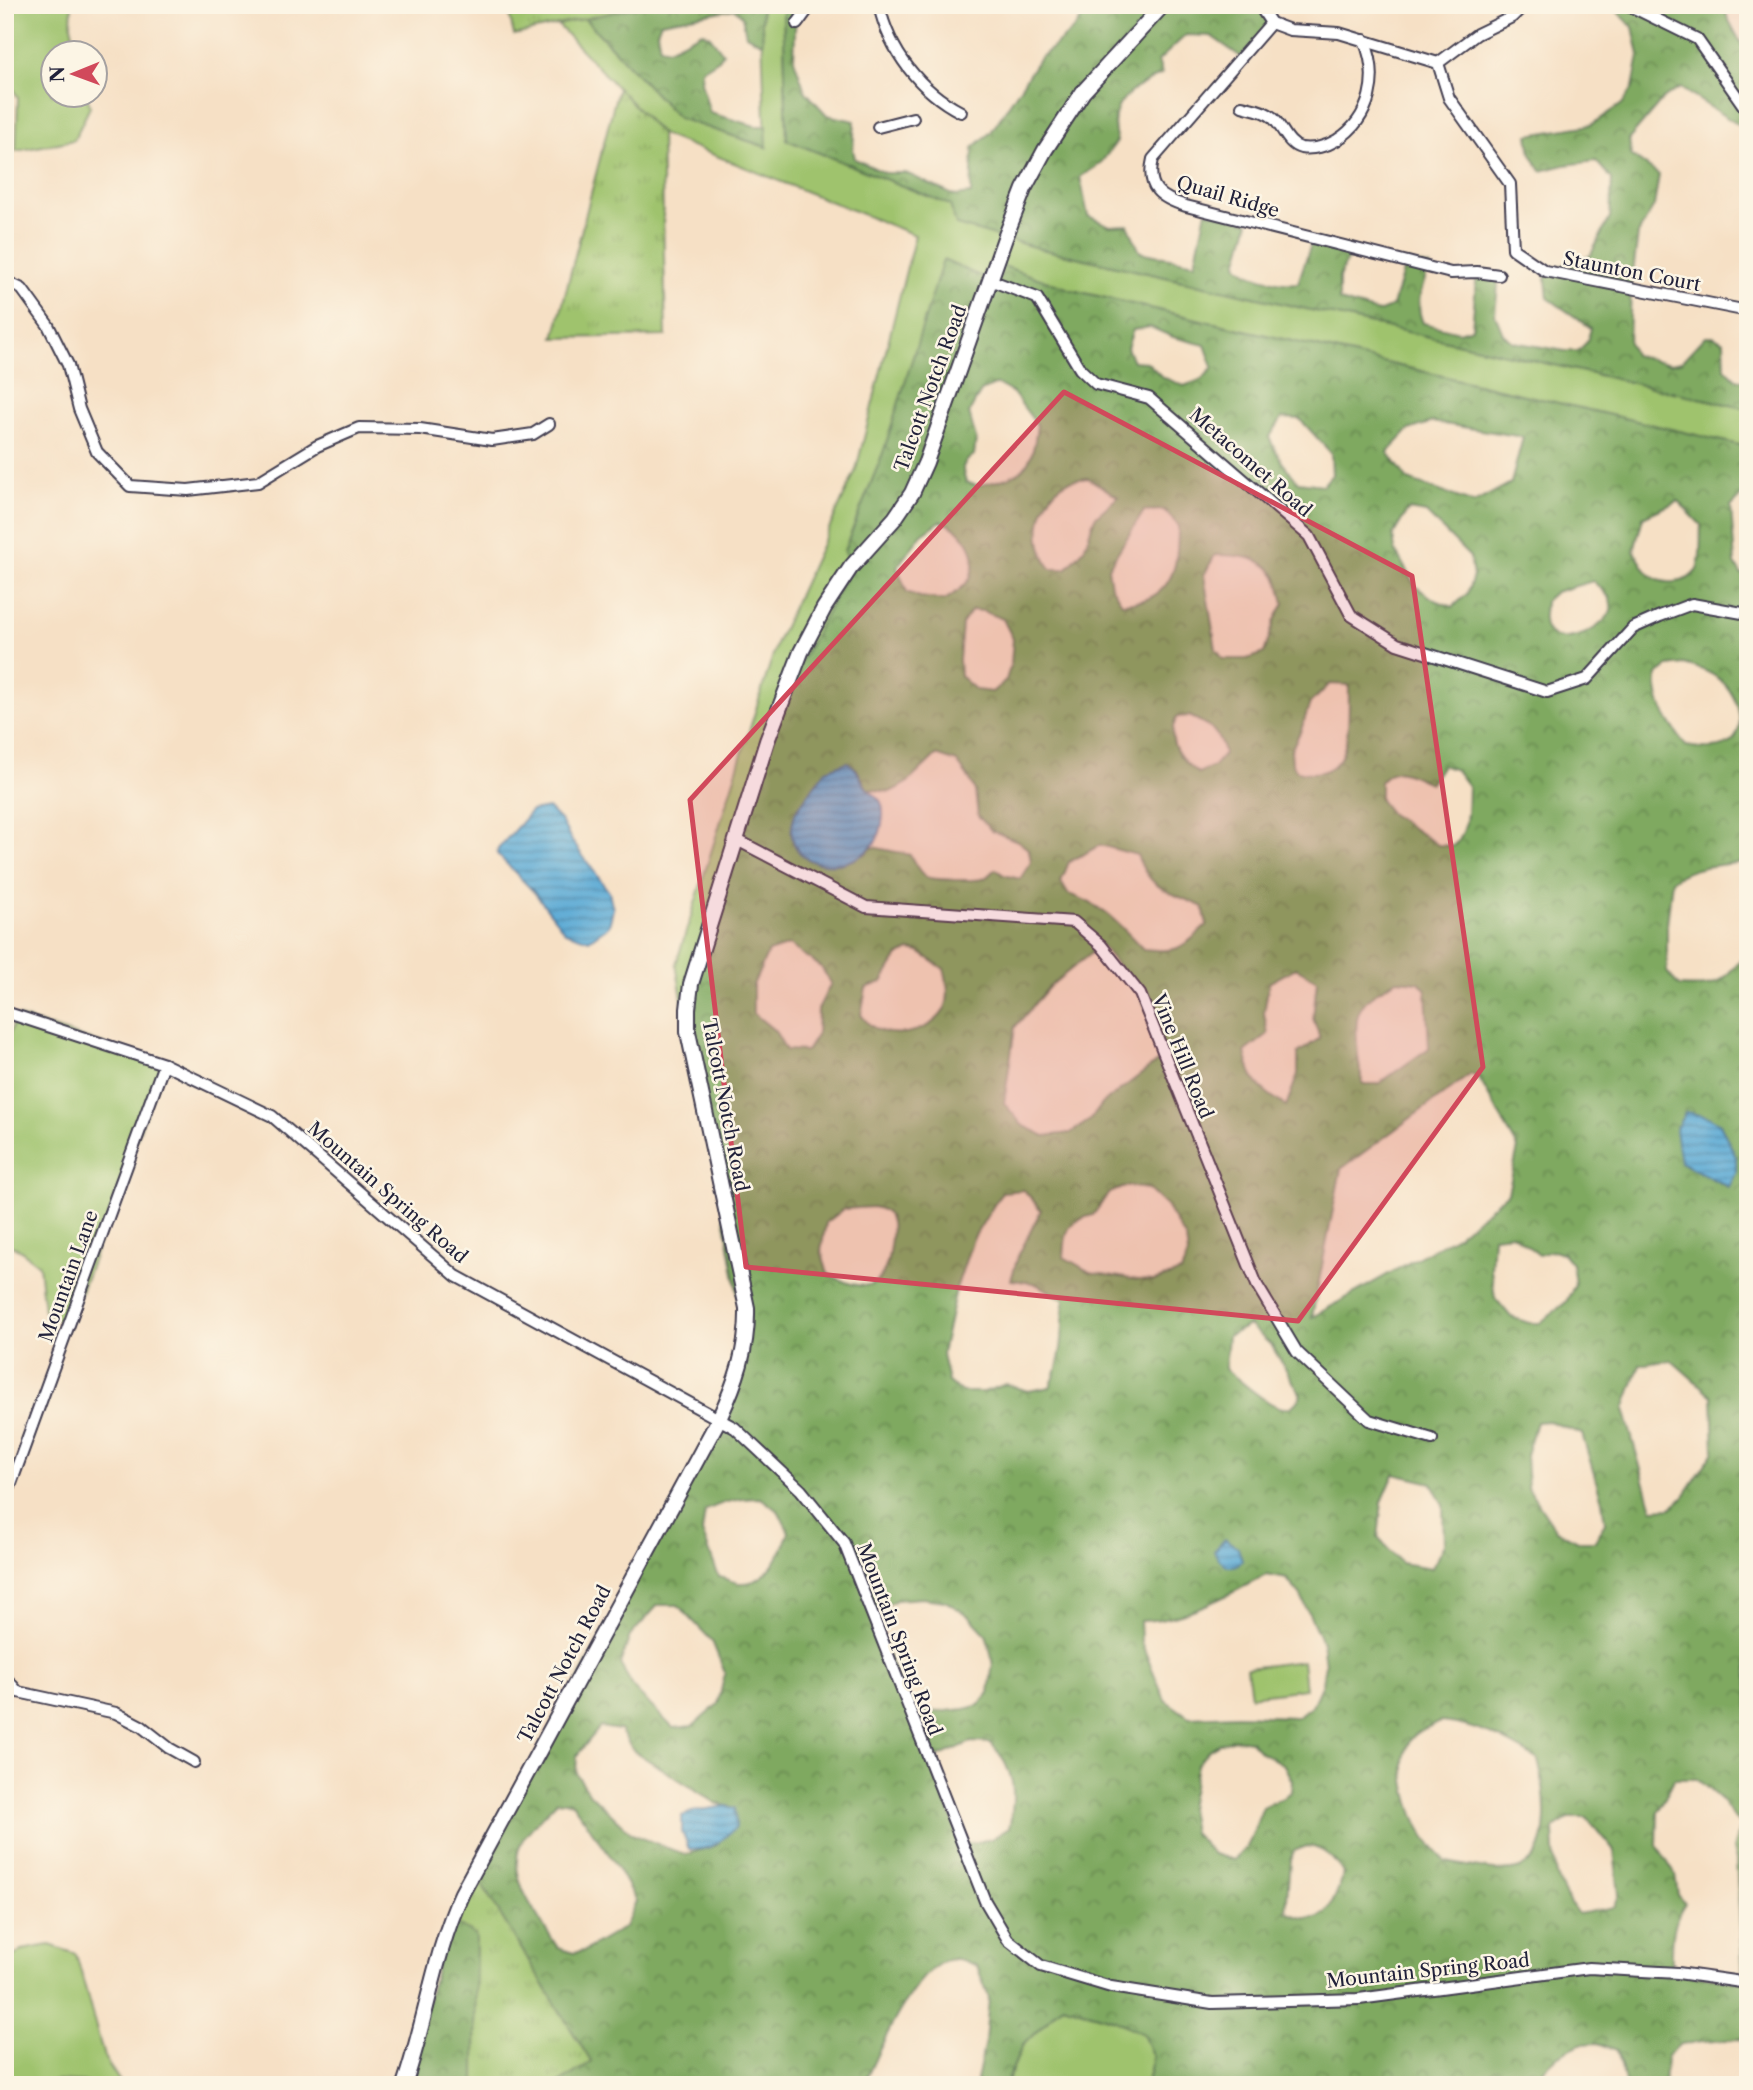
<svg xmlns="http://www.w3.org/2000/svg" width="1753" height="2090" font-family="'Libre Caslon Text',serif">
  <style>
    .built { fill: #f3d4bf }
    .grass { fill: #9fc36d; stroke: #607254; stroke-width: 2 }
    .forest { fill: url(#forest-crowns); stroke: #50664e; stroke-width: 2; fill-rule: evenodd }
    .park { fill: url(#park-tufts); stroke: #607254; stroke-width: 2 }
    .water { fill: url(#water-rules); stroke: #3e6688; stroke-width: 2 }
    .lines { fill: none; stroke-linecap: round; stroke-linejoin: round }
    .minor-casing { stroke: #423e50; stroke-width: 14 }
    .tertiary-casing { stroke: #423e50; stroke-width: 18 }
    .minor { stroke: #fff; stroke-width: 10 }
    .tertiary { stroke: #fff; stroke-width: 14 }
    .marked { fill: #d1495b; fill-opacity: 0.2; stroke: #d1495b; stroke-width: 5; stroke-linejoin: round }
    .labels { text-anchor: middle; stroke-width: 5; stroke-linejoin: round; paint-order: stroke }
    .street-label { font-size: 19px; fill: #22223b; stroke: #fcf5e5 }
  </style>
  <defs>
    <pattern id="forest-crowns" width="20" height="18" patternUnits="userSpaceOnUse" patternTransform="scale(1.75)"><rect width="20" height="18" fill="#7fa960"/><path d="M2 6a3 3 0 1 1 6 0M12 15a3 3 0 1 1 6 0" fill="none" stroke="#688950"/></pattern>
    <pattern id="park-tufts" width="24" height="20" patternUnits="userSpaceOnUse" patternTransform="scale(1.75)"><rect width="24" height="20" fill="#9fc36d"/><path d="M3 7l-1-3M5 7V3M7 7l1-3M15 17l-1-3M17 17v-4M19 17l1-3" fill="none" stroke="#89a75f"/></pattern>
    <pattern id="water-rules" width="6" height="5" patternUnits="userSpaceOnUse" patternTransform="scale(1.75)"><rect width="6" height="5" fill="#5baad5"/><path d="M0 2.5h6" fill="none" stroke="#4b8aae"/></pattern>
  </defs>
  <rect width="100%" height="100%" fill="#fcf5e5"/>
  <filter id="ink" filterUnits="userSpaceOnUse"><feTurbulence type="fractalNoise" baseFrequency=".0143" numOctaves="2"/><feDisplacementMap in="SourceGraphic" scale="14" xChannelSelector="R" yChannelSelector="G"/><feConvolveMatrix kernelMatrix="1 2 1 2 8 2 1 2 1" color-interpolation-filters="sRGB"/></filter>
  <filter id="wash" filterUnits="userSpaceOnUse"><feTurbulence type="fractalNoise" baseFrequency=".00686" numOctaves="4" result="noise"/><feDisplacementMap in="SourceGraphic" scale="28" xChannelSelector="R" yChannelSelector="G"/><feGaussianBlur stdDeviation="1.57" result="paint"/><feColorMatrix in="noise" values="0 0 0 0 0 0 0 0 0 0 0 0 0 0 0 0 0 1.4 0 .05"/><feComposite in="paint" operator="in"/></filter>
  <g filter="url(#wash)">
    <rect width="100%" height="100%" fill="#f6e0c5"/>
    <polygon class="built" points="1726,5 1748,5 1748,56 1727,17"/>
    <g class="grass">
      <polygon points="5,5 72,5 71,25 77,52 52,52 52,94 87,95 90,107 74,140 16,151 18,98 5,73"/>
      <polygon points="539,5 572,5 678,118 766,147 761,5 783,5 787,140 951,205 1005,238 1041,249 1748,409 1748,447 1072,290 996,264 883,453 844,551 851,567 688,1032 676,964 777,642 856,470 915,235 661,134"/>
      <polygon points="16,1016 164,1064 68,1327 44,1311 39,1265 17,1248 5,1244 5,1046"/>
      <polygon points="1302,1661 1305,1689 1251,1696 1247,1668"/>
      <polygon points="50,1945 76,1954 104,2057 122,2085 55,2081 47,2085 5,2085 5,1963 22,1950"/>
      <polygon points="1063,2005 1115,2020 1143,2034 1153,2057 1146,2085 1006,2085 1022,2046"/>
    </g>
    <g class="forest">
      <polygon points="572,5 761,5 763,44 746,35 742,16 735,9 661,22 657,32 660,47 669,49 702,32 710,36 723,53 719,59 702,70 701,82 710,113 755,126 766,126 767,147 678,118"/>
      <path d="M783,5H796L794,59L805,91L827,115L855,121L853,149L855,159L885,173H906L955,196L971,194L973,148L991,132L1039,59L1073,30L1092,5H1266L1271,23L1241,57L1211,36L1186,35L1158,61L1162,74C1132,89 1105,103 1117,141L1100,164L1080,177L1088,216L1110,226L1128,225L1140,252L1195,263L1206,211L1249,222L1237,264C1246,277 1282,285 1298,283L1313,238L1353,248L1339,277V301L1378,312L1393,306L1406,261L1430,267C1422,287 1414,302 1423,323L1459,332L1472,328L1477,272L1499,276L1495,314L1503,334L1513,342L1565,351H1578L1587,342L1591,328L1548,298L1545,271L1590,256L1610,218L1612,179L1596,161L1565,165L1541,171L1531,154L1528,135L1591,125L1622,104L1633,88L1639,55L1633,27L1611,5H1726L1727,17L1748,56V131L1680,88L1663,99L1629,139L1631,155L1659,175L1654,206L1638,234L1631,288L1629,343L1634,355L1670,364L1681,362L1705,336H1713L1724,342L1725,368L1736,379L1748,382V409L1041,249L956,225L950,205L787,140Z"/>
      <path d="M943,260L989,280L995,263L1072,290L1748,447V489L1731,507L1735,563L1741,574L1748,575V862C1720,865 1695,865 1672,880L1667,925V972L1679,986C1697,987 1714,989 1727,975C1735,966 1738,961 1748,954V2041L1738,2039L1680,2044L1666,2057L1664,2085H1626L1617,2050L1598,2043L1580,2044L1558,2055L1543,2069L1538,2085H1146L1153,2057L1143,2034L1115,2020L1063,2005L1022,2046L1006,2085H976L985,2041L989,1998L977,1966C971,1964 962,1959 956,1959C919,1957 880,2048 867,2077V2085H556L591,2062L474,1872L719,1419L746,1343L688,1009L783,695L851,567L844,551L883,453ZM1150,327L1173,337L1205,345L1213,367L1203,379L1184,386L1162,377L1147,362L1133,361L1127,348L1133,330ZM997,384L1013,393L1037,425C1033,460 1029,474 993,482C982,485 976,487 966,482C961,468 961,464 974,455L976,439L969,413L981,391ZM1282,418L1300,419L1331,453L1332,475L1323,485L1298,482L1282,462L1269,438ZM1432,422L1523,437L1511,483L1474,503L1408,480L1388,452L1409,430ZM1088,478L1118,497L1095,517L1084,549L1066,569H1051C1032,543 1036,498 1067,482C1073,479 1082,479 1088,478ZM1678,501L1701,525C1700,538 1702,557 1697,569C1689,585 1661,586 1649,574C1643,568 1639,558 1634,551L1643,517ZM1164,510L1178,525C1178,553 1178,589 1144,600C1138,602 1129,602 1122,603L1111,586L1108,568L1144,511ZM1408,510L1426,513L1470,557L1473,576L1467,594L1453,607L1435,600L1415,586L1395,550L1393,535ZM941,521C964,530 981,551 970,578C965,588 953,594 945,600L920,597L907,592L897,567L922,534ZM1215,555C1235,555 1264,556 1276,576C1280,584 1282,595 1284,603L1275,620L1264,653L1247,659H1223L1216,649L1204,575ZM1593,581L1610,598C1610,602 1612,606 1611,610C1605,631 1550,654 1544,623C1543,617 1545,607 1545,601L1555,592ZM972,610L983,611L1003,619L1013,639L1011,664L1006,680L992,692L976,690L960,676L959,660L962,624ZM1684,664C1696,667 1709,671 1719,679C1742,697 1753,746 1713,748C1704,749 1694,747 1686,746C1670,724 1654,703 1657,675L1668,666ZM1330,684L1349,685C1348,724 1355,785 1297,771L1292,763L1291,750L1301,730L1310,703ZM1189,716C1209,725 1220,731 1224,754L1214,766L1198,773C1179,759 1165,740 1177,717ZM936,755L957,762L970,780L975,791L978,816L992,831L1018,841L1029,850L1031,862L1020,879L1004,875L995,869C991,873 987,878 982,879C975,881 933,880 926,877C919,873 914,862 910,855L873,847L865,854L838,864L796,811L818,780L856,768L867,789L890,792L906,784ZM1442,765L1456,770L1468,786C1467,806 1470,832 1453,846L1438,845L1391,814L1380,800V782C1396,762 1409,775 1430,783ZM1100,845L1137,855C1151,893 1172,892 1203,907L1207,925C1181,949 1179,953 1143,949C1120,925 1101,903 1068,894L1061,882L1069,862ZM789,945L821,967L831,983L818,1009L817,1034L806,1051L786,1050L775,1031L753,1013V985L768,952ZM1101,945L1140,994L1165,1056L1103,1103L1090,1120L1070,1133L1045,1136L1022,1125L1004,1103L1015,1027L1049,987ZM909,950L919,952L944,969C947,979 949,991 947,1002C941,1030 895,1042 873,1027C868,1025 865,1019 861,1015L866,988L882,982L898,956ZM1296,968L1317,980L1313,1018L1320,1038L1298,1053V1074L1286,1106C1258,1088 1252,1083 1245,1052L1268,1034L1264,1013L1269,983ZM1397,980L1419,982L1426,990L1429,1048L1378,1084H1363C1359,1069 1353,1026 1359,1012C1365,997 1383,988 1397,980ZM1471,1074L1479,1078L1518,1148L1508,1193L1458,1235L1312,1317L1341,1169ZM1720,1124L1736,1158L1728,1187L1680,1162ZM1127,1186L1148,1189L1166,1206L1186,1239L1188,1254L1181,1272L1154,1281L1138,1280L1090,1272L1064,1257C1066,1231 1065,1222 1093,1215L1109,1193ZM1024,1190L1041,1210L1018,1256L1011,1280L1034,1283L1064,1299C1063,1329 1063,1360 1050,1387L1028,1391L1006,1384L984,1392H962L948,1382L942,1354L956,1289L973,1239L1002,1192ZM873,1207C881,1209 888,1211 890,1219C894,1229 890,1243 889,1253C883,1295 858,1290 828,1274L821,1250L826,1223L844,1209ZM1512,1234L1539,1255L1551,1251L1563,1253L1572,1264L1575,1284L1566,1302L1540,1323H1529L1511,1317L1495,1298L1491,1270L1493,1236ZM1249,1325L1272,1346L1301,1395C1297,1402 1292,1409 1283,1408C1267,1406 1239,1379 1225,1369L1228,1336ZM1671,1360L1712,1396L1714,1451L1684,1496L1671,1508L1652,1509L1624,1409L1640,1365ZM1549,1421L1582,1434L1602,1501L1605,1522L1596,1541H1577L1556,1530L1528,1488L1526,1455L1536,1422ZM1394,1474L1432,1483L1443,1505L1444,1544L1432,1568L1401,1563L1378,1538L1382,1502ZM761,1498L779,1512L789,1532C781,1554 768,1584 741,1583C734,1583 725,1578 719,1577L702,1532L705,1511C723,1501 740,1498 761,1498ZM1266,1575L1287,1579L1301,1596L1322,1642L1325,1664L1322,1684L1312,1706L1296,1717L1237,1715L1189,1717L1165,1700L1141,1642L1140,1621C1182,1621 1230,1594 1266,1575ZM922,1598L945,1601L969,1616L986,1634L993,1661L989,1693L979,1705L965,1709L937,1712L909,1708L872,1612L896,1600ZM658,1605H678L712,1641L725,1673L718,1704L693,1726L673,1728L635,1690L620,1664L630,1636ZM1441,1722C1477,1725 1507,1740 1538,1760C1545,1788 1556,1858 1517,1869C1500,1874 1464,1865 1446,1862C1439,1854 1431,1846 1425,1837C1411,1815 1396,1767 1409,1742C1415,1731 1430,1726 1441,1722ZM600,1727L620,1730L634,1751L716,1803L735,1808L717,1845L685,1855L632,1834L590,1794L576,1773L577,1755ZM1235,1739L1251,1741L1261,1752L1284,1765L1292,1781L1291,1791L1283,1798L1263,1807L1248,1845L1234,1860L1213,1854L1193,1833L1189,1808L1197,1765L1209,1750L1219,1744ZM971,1742L991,1743C1015,1770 1017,1793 1009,1828L991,1839L963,1845L929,1761ZM1674,1779H1697L1721,1800L1740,1826L1733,1849L1736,1859L1743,1982L1672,1972C1672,1947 1670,1924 1685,1903L1678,1895L1675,1874L1657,1845L1658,1812ZM557,1801L572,1803L611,1857L636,1901L625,1927L584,1951L574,1953L558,1948C540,1919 505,1878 521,1843C527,1830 547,1812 557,1801ZM1568,1818H1587L1614,1851L1619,1894L1615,1907L1578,1914C1553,1881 1555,1870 1553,1830ZM1307,1846C1326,1848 1334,1859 1344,1874C1331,1907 1327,1931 1286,1912L1290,1860L1294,1851Z"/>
      <polygon points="450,1920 476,1936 475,2085 404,2085"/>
    </g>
    <g class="park">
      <polygon points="507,5 644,5 514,35"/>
      <polygon points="618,88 661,134 666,336 554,338"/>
      <polygon points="474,1872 591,2062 556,2085 475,2085 476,1936 450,1920"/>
    </g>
    <g class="water">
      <path d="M847,762C860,770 858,776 866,787C869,792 875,794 878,798C884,804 884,816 882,824C873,881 770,878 796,811L826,770Z"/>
      <polygon points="548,808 561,821 572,841 609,892 613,909 609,926 589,940 565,932 534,892 497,854 498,849 531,811"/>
      <polygon points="1686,1112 1708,1117 1720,1124 1736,1157 1736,1173 1729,1187 1680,1162 1675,1130"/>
      <path d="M1225,1539L1238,1548L1242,1561C1229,1572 1220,1563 1214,1551Z"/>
      <path d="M726,1806L735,1808L736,1827C721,1841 710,1852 689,1849L682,1832V1816L695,1811Z"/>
    </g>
  </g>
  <g filter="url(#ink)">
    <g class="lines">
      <g class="minor-casing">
        <g id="minor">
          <path d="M879,5C889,51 920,91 961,112"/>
          <polyline points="1259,5 1271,23 1290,30 1339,33 1438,63"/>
          <polyline points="1628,5 1697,39 1748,112"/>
          <path d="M1271,23L1153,159C1146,188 1160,198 1186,206L1451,273L1477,272L1499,275"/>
          <polyline points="797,24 811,5"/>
          <polyline points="1438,63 1449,98 1510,184 1513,249 1545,271 1748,311"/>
          <polyline points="1438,63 1477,34 1512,17 1524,5"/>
          <path d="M1242,106C1252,109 1264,110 1272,117C1282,125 1287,145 1301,148C1313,150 1327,146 1337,140C1371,118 1380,77 1364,40"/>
          <polyline points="878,127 913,118"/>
          <polyline points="990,280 1037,298 1080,369 1096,384 1149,398 1309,536 1351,615 1397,644 1547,692 1587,679 1633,628 1660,616 1692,604 1748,614"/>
          <polyline points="5,281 22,289 48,325 68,365 79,409 97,452 130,486 188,490 258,482 317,446 359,428 420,429 492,440 533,434 549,424"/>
          <polyline points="737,840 866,907 1074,922 1101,945 1140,994 1257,1285 1297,1352 1369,1420 1432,1439"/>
          <polyline points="5,1012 164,1064 272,1116 456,1276 735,1428 801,1490 844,1543 985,1901 1008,1940 1041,1966 1111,1987 1212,2003 1359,1999 1589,1968 1678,1973 1748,1983"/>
          <polyline points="5,1500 164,1064"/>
          <polyline points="5,1677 18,1692 116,1713 141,1726 169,1748 194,1762"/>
        </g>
      </g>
      <g class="tertiary-casing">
        <path id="tertiary" d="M404,2085C426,2021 434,1954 462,1893L719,1419C736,1382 748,1349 747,1308L688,1032V1009L691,984L767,741L801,652L824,608L851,567L895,518L912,493L926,462L1005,238L1024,189L1045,150L1083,92L1163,5"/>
      </g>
      <use href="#minor" class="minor"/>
      <use href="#tertiary" class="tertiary"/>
    </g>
  </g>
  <path class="marked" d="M1064,392L1412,576L1483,1067L1298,1321L746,1267L690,800Z"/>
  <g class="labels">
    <g class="street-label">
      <text transform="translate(1228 196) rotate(16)" y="7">Quail Ridge</text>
      <text transform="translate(1632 271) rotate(11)" y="7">Staunton Court</text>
      <text transform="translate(930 388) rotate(-70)" y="7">Talcott Notch Road</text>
      <text transform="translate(1251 462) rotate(41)" y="7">Metacomet Road</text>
      <text transform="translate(1183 1056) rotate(68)" y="7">Vine Hill Road</text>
      <text transform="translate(726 1105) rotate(79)" y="7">Talcott Notch Road</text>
      <text transform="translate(388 1192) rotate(41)" y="7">Mountain Spring Road</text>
      <text transform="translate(68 1276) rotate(-70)" y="7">Mountain Lane</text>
      <text transform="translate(900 1639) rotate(69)" y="7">Mountain Spring Road</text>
      <text transform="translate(564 1664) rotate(-62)" y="7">Talcott Notch Road</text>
      <text transform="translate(1428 1970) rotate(-6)" y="7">Mountain Spring Road</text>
    </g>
  </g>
  <rect width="1753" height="2090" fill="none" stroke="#fcf5e5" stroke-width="28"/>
  <g transform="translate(74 74) rotate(269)"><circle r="33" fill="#fcf5e5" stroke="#a5a1a1" stroke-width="2"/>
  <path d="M0-5L12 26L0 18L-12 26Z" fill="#d1495b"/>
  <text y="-10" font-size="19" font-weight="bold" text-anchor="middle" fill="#22223b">N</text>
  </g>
</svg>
